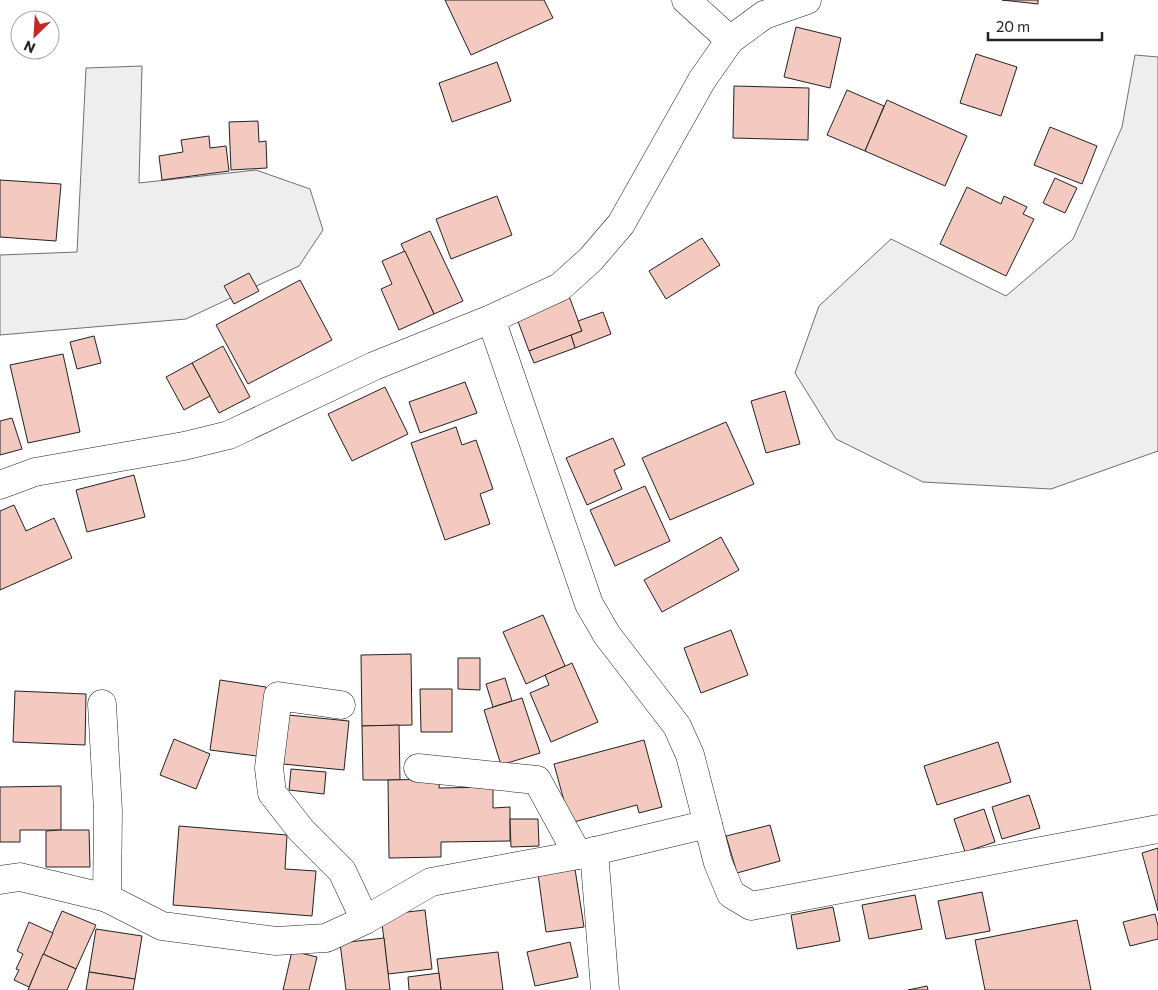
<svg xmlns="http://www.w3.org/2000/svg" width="1158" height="990" font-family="Commissioner,sans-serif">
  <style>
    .green { fill: #eee; stroke: #6f6f6f }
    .building { fill: #f3c9c0; stroke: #222 }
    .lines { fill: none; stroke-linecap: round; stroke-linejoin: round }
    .minor-casing { stroke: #222; stroke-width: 29 }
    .minor { stroke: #fff; stroke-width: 28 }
  </style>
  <rect width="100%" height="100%" fill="#fff"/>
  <g class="green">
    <polygon points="1135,55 1158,57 1158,451 1051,489 923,482 836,439 795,373 819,306 891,239 1006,296 1073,239 1122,127"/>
    <polygon points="142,66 139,183 256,170 310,189 323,230 299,266 186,319 0,335 0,255 77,252 86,68"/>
  </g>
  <g class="building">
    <polygon points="445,0 544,0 553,18 471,55"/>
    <polygon points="1002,0 1038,0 1038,4"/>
    <polygon points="796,27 841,38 830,88 784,77"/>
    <polygon points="976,54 1017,67 1001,116 960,103"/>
    <polygon points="497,62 511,101 452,122 439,83"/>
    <polygon points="734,86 809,88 808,140 733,138"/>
    <polygon points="847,90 884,106 865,151 827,135"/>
    <polygon points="887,100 967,136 945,186 865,151"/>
    <polygon points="258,121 259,142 266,141 267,168 231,170 229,122"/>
    <polygon points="1050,127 1097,146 1082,184 1034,165"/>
    <polygon points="209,136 210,148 226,146 229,171 162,180 159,156 183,152 181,140"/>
    <polygon points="1055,178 1077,188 1065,213 1043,203"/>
    <polygon points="0,180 61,184 56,241 0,237"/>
    <polygon points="967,187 1001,204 1004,196 1027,207 1023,214 1034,219 1006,276 940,244"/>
    <polygon points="497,196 512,235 451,259 436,219"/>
    <polygon points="430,231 463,301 434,314 401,244"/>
    <polygon points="702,238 720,265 666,299 649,271"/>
    <polygon points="405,251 434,314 399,330 381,289 392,284 382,261"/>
    <polygon points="249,273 259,291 234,304 224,286"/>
    <polygon points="300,280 332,340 248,384 216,325"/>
    <polygon points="569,296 582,331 529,351 516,316"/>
    <polygon points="603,312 611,334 575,348 571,335 582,331 578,321"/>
    <polygon points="571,335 575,348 534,363 529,351"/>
    <polygon points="94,336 101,363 77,369 70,342"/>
    <polygon points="223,346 250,397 219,413 192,363"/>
    <polygon points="63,354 80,432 28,443 10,365"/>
    <polygon points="192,363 210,396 184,410 166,377"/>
    <polygon points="465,382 477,413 420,433 409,402"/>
    <polygon points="385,387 408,434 352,461 328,414"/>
    <polygon points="785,391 800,444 766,453 751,401"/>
    <polygon points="12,418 22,449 0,455 0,421"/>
    <polygon points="726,422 754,484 670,520 642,458"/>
    <polygon points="456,427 462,445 476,440 493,489 480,494 490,524 445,540 411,443"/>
    <polygon points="613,438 625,465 614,470 622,489 587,505 566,458"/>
    <polygon points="134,475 145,517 87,532 76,490"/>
    <polygon points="645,486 670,541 615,566 590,510"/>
    <polygon points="14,505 26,531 54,518 72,558 0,590 0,511"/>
    <polygon points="721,537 739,570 662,612 644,580"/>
    <polygon points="543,615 565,666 526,684 503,632"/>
    <polygon points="731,630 748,675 701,693 684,648"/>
    <polygon points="411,654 412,725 362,726 361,655"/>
    <polygon points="458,658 480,658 480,690 458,689"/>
    <polygon points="572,663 598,722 551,742 530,693 549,685 545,675"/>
    <polygon points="505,678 512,701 493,707 486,684"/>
    <polygon points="220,680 266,687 257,756 210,750"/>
    <polygon points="420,689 452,689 452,732 421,732"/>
    <polygon points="15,691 86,694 85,745 13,742"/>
    <polygon points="522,698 540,753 501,765 484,710"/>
    <polygon points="288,715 349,721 344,770 283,764"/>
    <polygon points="399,725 400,780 363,780 362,726"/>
    <polygon points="174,739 210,754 196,789 160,775"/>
    <polygon points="644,740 662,807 639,813 637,805 570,823 554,764"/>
    <polygon points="998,742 1011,782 937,805 924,766"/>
    <polygon points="291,769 326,772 324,794 289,790"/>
    <polygon points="440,779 439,788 493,787 493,808 510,807 510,841 441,842 441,857 389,858 388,780"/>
    <polygon points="61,786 61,830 20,830 20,842 0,842 0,787"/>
    <polygon points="1029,795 1040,828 1002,839 992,807"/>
    <polygon points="984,809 995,842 965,852 954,819"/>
    <polygon points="510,819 538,819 539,846 511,847"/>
    <polygon points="770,825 780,861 737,873 726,836"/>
    <polygon points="179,826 287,835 285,869 316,871 312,916 173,905"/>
    <polygon points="61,830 89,830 90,867 46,867 46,831"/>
    <polygon points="1158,848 1158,911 1142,853"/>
    <polygon points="575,869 584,927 546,932 538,874"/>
    <polygon points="982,892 990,931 946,939 938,901"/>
    <polygon points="915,895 922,929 869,939 862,905"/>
    <polygon points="833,907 840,941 797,949 791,915"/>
    <polygon points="425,910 432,969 388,974 381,915"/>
    <polygon points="62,911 96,925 76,969 43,954"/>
    <polygon points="1155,914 1158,926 1158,939 1130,946 1123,922"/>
    <polygon points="1077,920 1091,990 985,990 975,940"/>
    <polygon points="29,922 53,933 29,987 14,980 19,970 16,969 23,954 17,951"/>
    <polygon points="96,929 142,936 135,979 89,972"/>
    <polygon points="384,938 390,990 346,990 340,943"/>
    <polygon points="570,942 578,977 535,986 527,952"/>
    <polygon points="292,951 317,957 309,990 283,990"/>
    <polygon points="498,952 503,990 441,990 437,959"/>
    <polygon points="43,954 76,969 67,990 28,990"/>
    <polygon points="89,972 135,979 133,990 86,990"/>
    <polygon points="439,973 441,990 409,990 408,977"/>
    <polygon points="927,986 928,990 908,990"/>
  </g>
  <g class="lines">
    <g class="minor-casing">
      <g id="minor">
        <polyline points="686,0 730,40"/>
        <polyline points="491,319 589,604 607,635 677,726 690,755 718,863 731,894 751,906 1158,829"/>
        <polyline points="0,485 35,472 184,446 229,435 374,366 491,319 560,287 591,259 621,224 702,80 730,40 764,15 807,0"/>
        <polyline points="102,704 108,811 107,898"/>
        <polyline points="341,705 278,696 269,768 272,793 301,830 342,871 365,920"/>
        <polyline points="418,768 537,780 578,855"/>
        <polyline points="594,851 605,990"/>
        <polyline points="0,880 20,877 107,898 162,926 276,941 326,938 365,920 431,882 578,855 708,824"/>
      </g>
    </g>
    <use href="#minor" class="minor"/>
  </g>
  <g transform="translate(35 35) rotate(205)"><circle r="24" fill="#ffffff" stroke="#a7a7a7"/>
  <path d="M0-4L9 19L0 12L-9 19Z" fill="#c62828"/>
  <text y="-8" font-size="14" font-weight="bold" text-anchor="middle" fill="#222222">N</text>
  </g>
  <path d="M988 32v8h114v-8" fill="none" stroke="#222222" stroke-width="2.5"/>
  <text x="996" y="32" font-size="15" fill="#222222" stroke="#ffffff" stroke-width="4" paint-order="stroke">20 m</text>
</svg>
